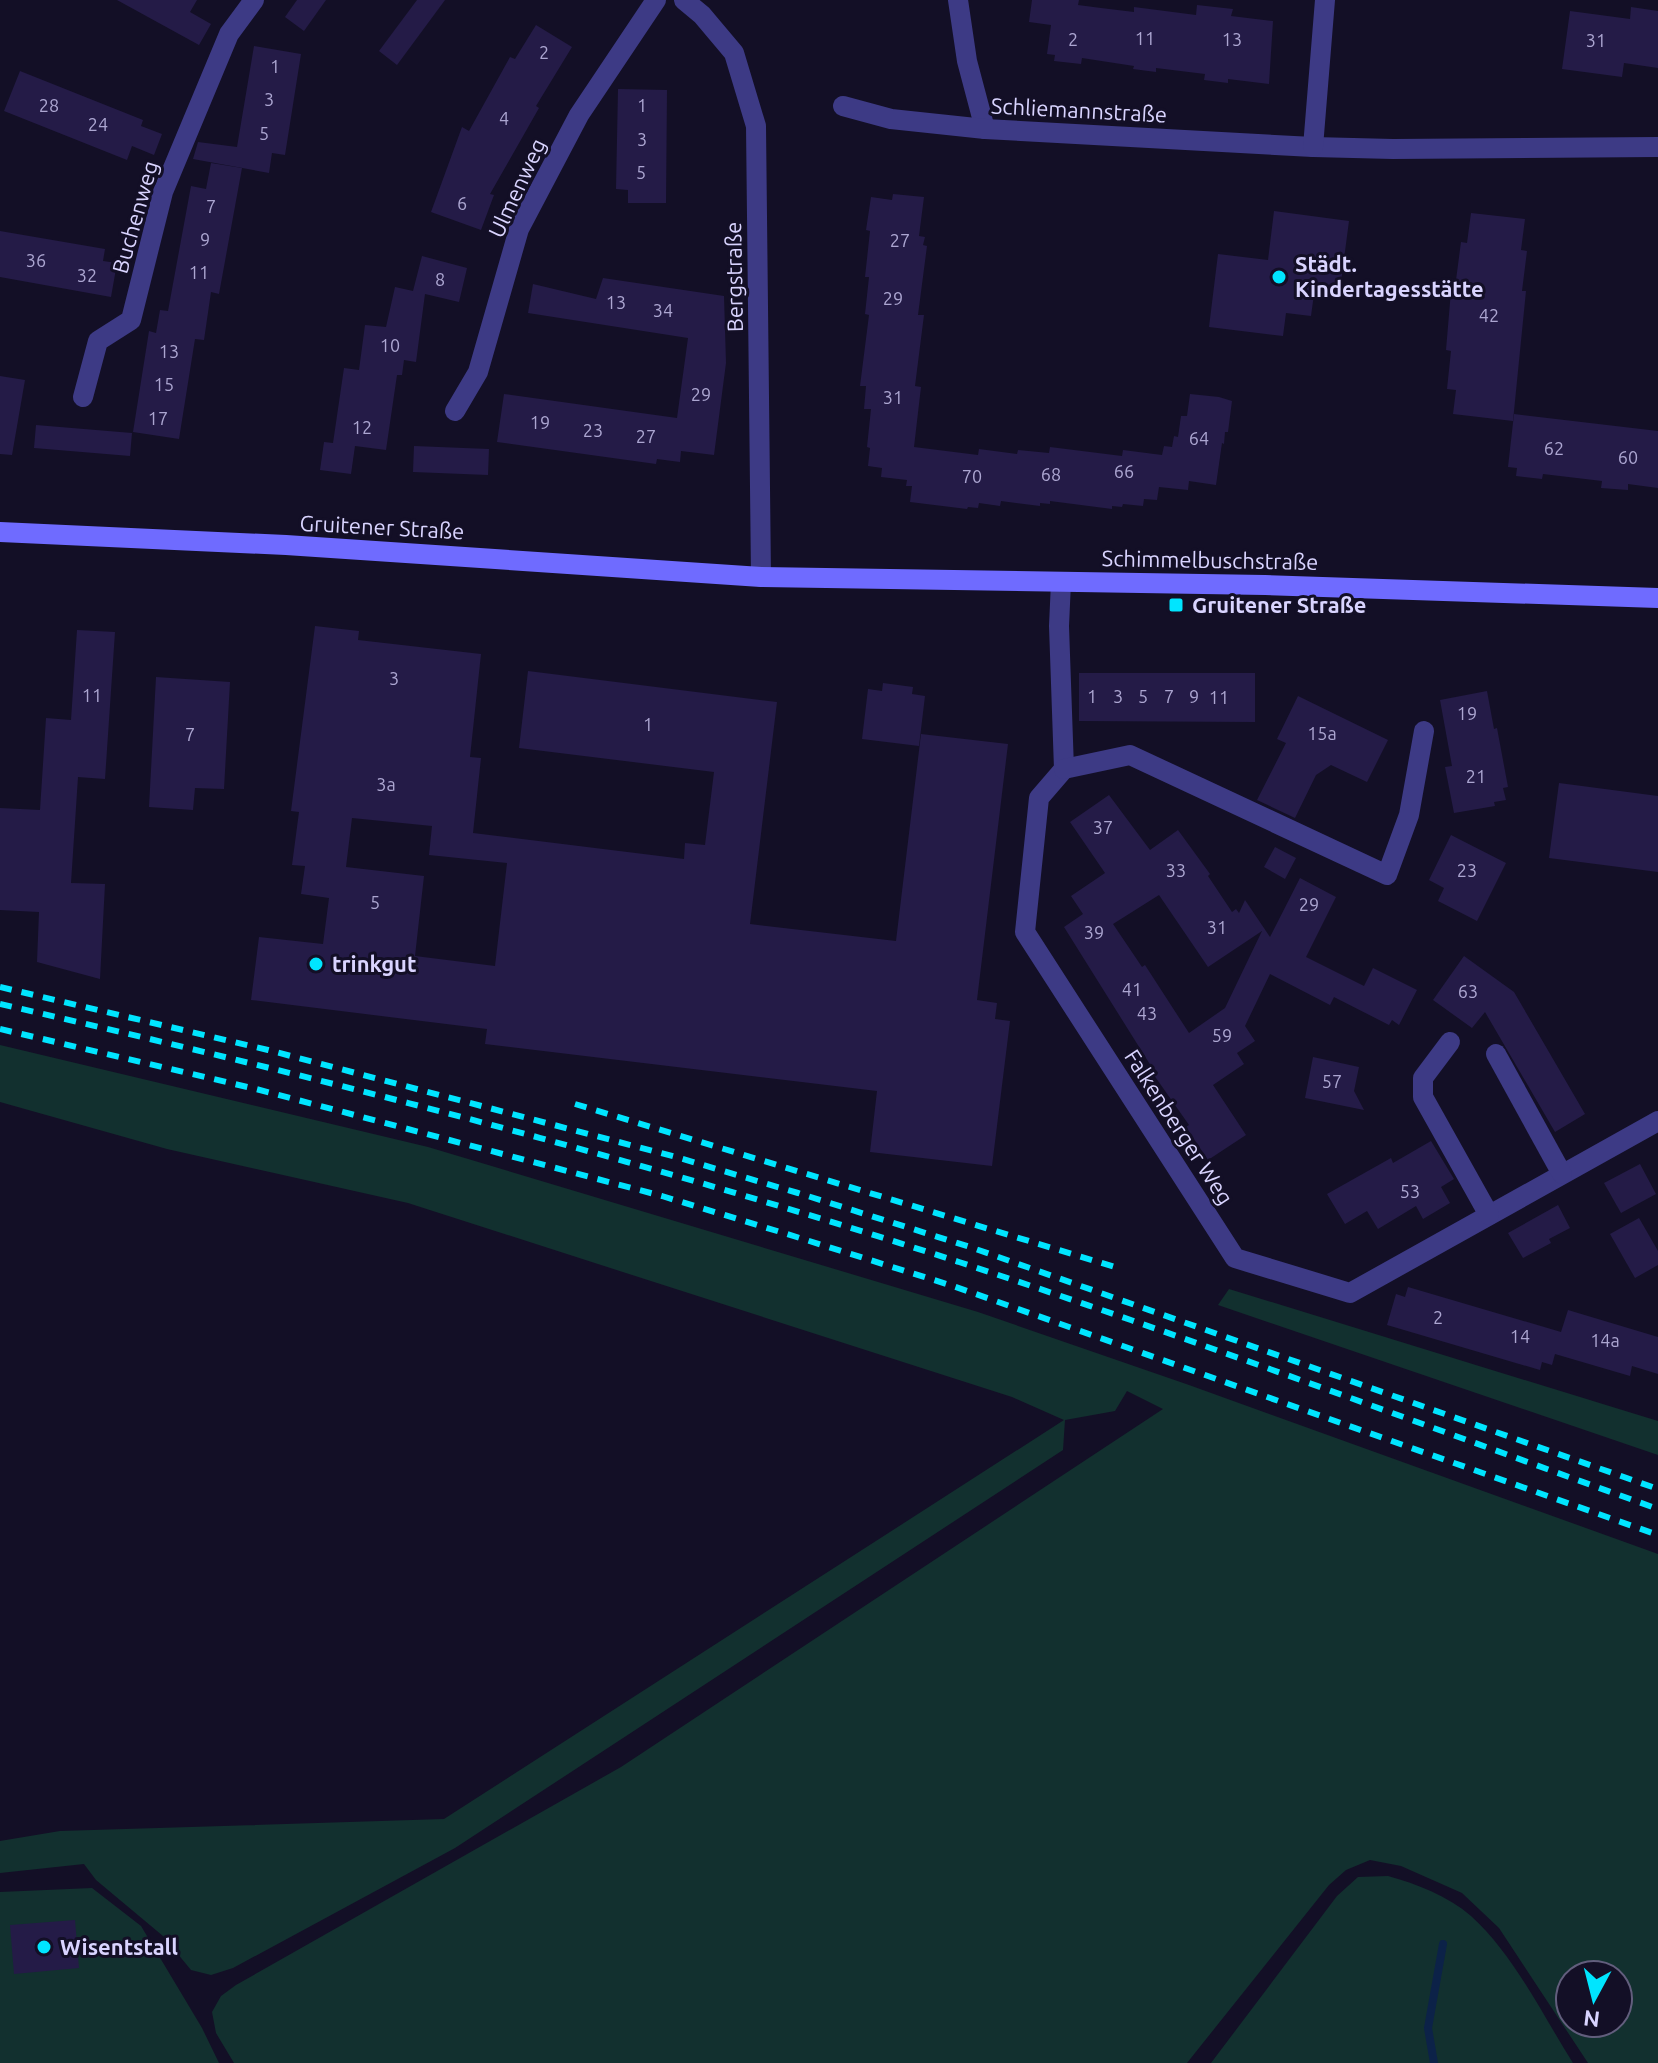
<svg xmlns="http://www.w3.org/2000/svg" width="1658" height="2063" font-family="Ubuntu,sans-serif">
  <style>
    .green { fill: #12302f; fill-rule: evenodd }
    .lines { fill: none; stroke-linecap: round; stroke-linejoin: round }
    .stream { stroke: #0c2248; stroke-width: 8 }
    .building { fill: #241b47; fill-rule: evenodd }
    .street { stroke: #3d3a85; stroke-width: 20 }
    .secondary { stroke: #6f6bff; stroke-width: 20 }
    .rail { stroke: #00e5ff; stroke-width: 6; stroke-dasharray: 12 10; stroke-linecap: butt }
    .poi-dot { fill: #00e5ff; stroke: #130f26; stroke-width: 3 }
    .labels { text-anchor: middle; stroke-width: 6; stroke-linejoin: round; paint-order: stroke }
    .number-label { font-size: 18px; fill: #aca6d1 }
    .street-label { font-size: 22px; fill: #d9d4ff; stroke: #130f26 }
    .poi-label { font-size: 22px; font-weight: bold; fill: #d9d4ff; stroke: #130f26; text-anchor: start }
  </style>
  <rect width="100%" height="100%" fill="#130f26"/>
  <g class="green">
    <path d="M0,1045L428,1147L978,1312L1189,1385L1658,1554V2063H1588L1499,1928L1462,1893L1401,1866L1370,1860L1346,1870L1329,1885L1187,2063H234L216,2033L212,2012L221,1996L236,1985L621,1767L1163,1409L1127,1391L1115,1411L1065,1420L1063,1450L455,1848L233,1968L211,1975L191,1970L163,1936L96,1880L84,1864L0,1873V1841L60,1831L444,1819L1064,1420L1012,1397L408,1203L167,1149L0,1102ZM1570,1975H1618V2023H1570Z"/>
    <polygon points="1229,1289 1658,1421 1658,1455 1218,1305"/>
    <path d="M1388,1876C1417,1884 1448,1896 1471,1916C1514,1955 1542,2014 1573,2063H1211L1337,1896L1358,1877Z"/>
    <polygon points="92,1888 141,1926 202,2028 219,2063 0,2063 0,1892"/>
  </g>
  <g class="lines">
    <polyline class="stream" points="1434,2063 1428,2028 1443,1944"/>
  </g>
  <g class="building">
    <polygon points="117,0 197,0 190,12 211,24 199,45"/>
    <polygon points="297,0 326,0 304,31 285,17"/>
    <polygon points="417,0 445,0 397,65 379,51"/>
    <polygon points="1032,0 1079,0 1078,5 1101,8 1134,12 1134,7 1196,15 1197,5 1233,9 1231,16 1273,21 1269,84 1228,79 1228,83 1204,80 1205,74 1156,68 1156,72 1133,69 1134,66 1082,58 1081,64 1054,61 1055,55 1047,54 1051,25 1029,22"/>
    <polygon points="1631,7 1658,11 1658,68 1624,63 1622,77 1562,69 1570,11 1630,19"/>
    <polygon points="536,25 572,47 536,106 539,108 490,194 494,195 481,230 431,212 462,127 469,131 510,57 515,59"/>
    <polygon points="254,46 301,54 285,155 272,153 269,173 193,159 198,142 237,147"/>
    <polygon points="20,71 143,120 141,126 162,134 154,155 132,146 127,160 4,111"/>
    <polygon points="618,89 667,90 666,203 628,203 628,190 616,189"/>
    <polygon points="211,163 242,168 219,294 211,292 204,340 195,339 179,439 133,432 149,331 156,333 160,310 168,311 191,186 206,189"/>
    <polygon points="893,194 924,197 919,236 925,237 923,245 927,246 918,315 924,315 915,386 921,387 914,447 978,455 979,449 1017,454 1018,450 1049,453 1050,447 1122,456 1123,450 1162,455 1164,446 1172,447 1174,436 1178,437 1181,416 1187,416 1190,394 1219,397 1232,401 1228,432 1225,432 1224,444 1222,443 1216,485 1189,481 1188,490 1159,487 1157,500 1144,499 1143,506 1123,504 1122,507 1112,506 1112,509 1050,501 1050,504 1040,503 1040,506 1001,501 1000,506 979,503 978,508 968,507 967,509 910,502 912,486 906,486 907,480 881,477 882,468 868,466 870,448 867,447 871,409 864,409 866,386 860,386 869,315 865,314 869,277 865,277 870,231 866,230 871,197 892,200"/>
    <polygon points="1274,211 1349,221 1339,297 1314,294 1311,316 1286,313 1283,336 1209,327 1218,254 1268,260"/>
    <polygon points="1471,213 1525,219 1521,250 1527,251 1522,291 1526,291 1513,421 1453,414 1456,390 1447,389 1451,351 1446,350 1452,279 1456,280 1461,242 1467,243"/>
    <polygon points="0,231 105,249 103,261 117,263 111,297 0,277"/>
    <polygon points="422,256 467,268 459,302 425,294 416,362 404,360 402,375 397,375 386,450 355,446 351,474 320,470 324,442 333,443 344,368 359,370 365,325 386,327 395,287 413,291"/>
    <polygon points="603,278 724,296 726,363 714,455 681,451 680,462 657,459 656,464 497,442 504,394 677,418 688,338 528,313 533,284 596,299"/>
    <polygon points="0,376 25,380 12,455 0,454"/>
    <polygon points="1514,414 1658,431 1658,488 1628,484 1628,490 1601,488 1602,481 1543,474 1542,479 1516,476 1517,468 1508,467"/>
    <polygon points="36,425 132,433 130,456 34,448"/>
    <polygon points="414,446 489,449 488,475 413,472"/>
    <path d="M315,626L359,631L358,640L481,654L470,757L481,758L473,833L684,859L685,843L705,845L714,772L519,748L528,671L777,702L750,924L896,941L921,734L1008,744L977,1000L997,1003L995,1019L1010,1021L992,1166L870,1152L877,1091L485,1044L487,1029L251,1000L259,937L323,944L329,898L301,894L305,866L292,865L299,812L291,811ZM352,818L432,826L429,855L507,863L495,966L415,956L424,876L346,867Z"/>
    <polygon points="77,630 115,632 105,779 78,777 71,883 105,884 100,979 37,962 39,912 0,910 0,808 40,810 46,718 71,720"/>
    <polygon points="1079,673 1255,673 1255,722 1079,721"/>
    <polygon points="156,677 230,682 224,789 195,788 193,810 149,807"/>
    <polygon points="883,683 913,687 912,694 925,696 919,746 862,739 868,689 882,691"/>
    <polygon points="1487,691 1494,729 1497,728 1508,787 1503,788 1506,800 1494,802 1495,806 1454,813 1445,767 1452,766 1440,700"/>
    <polygon points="1298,696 1388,740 1367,782 1331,765 1316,775 1295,818 1257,800 1286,743 1277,739"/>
    <polygon points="1559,783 1658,796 1658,872 1549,858"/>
    <path d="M1109,795L1150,850L1178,830L1210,874L1208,876L1232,912L1236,909L1239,913L1245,900L1270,937L1300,878L1336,897L1306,957L1364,986L1373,968L1417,990L1399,1025L1392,1020L1389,1025L1334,997L1330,1005L1270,974L1245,1026L1255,1041L1237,1053L1244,1064L1213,1085L1246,1135L1208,1160L1186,1127L1189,1125L1149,1068L1151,1066L1064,927L1083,914L1071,896L1105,873L1070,822ZM1159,895L1208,967L1262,931L1225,1008L1189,1033L1145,965L1142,967L1113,924Z"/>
    <polygon points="1451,835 1506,863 1477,921 1438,901 1444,888 1429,880"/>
    <polygon points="1275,847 1296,858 1285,879 1264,867"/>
    <polygon points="1464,956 1514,992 1585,1114 1555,1132 1485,1012 1472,1028 1433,1000"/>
    <polygon points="1313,1057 1359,1067 1354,1091 1364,1110 1305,1098"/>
    <polygon points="1431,1141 1454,1179 1441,1187 1450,1203 1423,1219 1416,1206 1378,1229 1367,1211 1345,1224 1327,1194 1391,1158 1393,1163"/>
    <polygon points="1640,1164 1656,1194 1621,1213 1604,1183"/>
    <polygon points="1558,1205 1570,1228 1549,1239 1551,1243 1523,1258 1508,1233"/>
    <polygon points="1639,1218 1658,1251 1658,1265 1635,1278 1610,1234"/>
    <polygon points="1408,1287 1561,1332 1568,1310 1658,1337 1658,1374 1632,1366 1630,1376 1555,1354 1552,1365 1542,1362 1540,1370 1387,1325 1396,1294 1405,1297"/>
    <polygon points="75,1920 79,1968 14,1974 10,1925"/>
  </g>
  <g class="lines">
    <g class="street">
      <polyline points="684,0 702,15 734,53 756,126 761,577"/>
      <polyline points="958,0 967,61 985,129"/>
      <polyline points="843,106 891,119 985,129 1313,147 1393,149 1658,147"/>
      <polyline points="1313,147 1325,0"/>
      <polyline points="83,397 98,341 131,320 163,192 229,34 254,0"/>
      <polyline points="455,411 478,372 519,229 579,115 656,0"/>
      <polyline points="1061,582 1059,626 1064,769 1039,798 1025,932 1235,1258 1350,1293 1658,1121"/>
      <polyline points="1064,769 1130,755 1387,875 1409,815 1424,731"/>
      <polyline points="1450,1042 1423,1078 1423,1097 1489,1215"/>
      <polyline points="1496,1054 1562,1174"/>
    </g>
    <polyline class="secondary" points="0,532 286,545 761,577 1265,585 1658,598"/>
    <g class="rail">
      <polyline points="0,987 268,1050 676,1157 798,1193 970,1247 1658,1489"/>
      <path d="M0,1004C323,1078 644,1160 959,1262C1194,1339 1426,1426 1658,1509"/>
      <polyline points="0,1029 256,1089 662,1196 787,1234 953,1286 1658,1535"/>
      <polyline points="575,1104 1115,1267"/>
    </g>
  </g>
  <g class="poi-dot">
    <circle cx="1279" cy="277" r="8"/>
    <rect x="1168" y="597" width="16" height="16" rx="4"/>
    <circle cx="316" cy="964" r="8"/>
    <circle cx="44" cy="1947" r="8"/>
  </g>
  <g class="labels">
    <g class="number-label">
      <text x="1145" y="45">11</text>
      <text x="1073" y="46">2</text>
      <text x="1232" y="46">13</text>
      <text x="1596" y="47">31</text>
      <text x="544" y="59">2</text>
      <text x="275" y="73">1</text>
      <text x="269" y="106">3</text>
      <text x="49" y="112">28</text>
      <text x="642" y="112">1</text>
      <text x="504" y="125">4</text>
      <text x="98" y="131">24</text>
      <text x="264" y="140">5</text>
      <text x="642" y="146">3</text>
      <text x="641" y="179">5</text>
      <text x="462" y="210">6</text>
      <text x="211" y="213">7</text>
      <text x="205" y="246">9</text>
      <text x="900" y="247">27</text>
      <text x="36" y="267">36</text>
      <text x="199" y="279">11</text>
      <text x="87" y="282">32</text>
      <text x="440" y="286">8</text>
      <text x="893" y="305">29</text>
      <text x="616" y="309">13</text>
      <text x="663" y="317">34</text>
      <text x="1489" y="322">42</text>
      <text x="390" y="352">10</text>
      <text x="169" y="358">13</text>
      <text x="164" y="391">15</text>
      <text x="701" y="401">29</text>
      <text x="893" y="404">31</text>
      <text x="158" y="425">17</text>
      <text x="540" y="429">19</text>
      <text x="362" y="434">12</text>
      <text x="593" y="437">23</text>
      <text x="646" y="443">27</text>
      <text x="1199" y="445">64</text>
      <text x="1554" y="455">62</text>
      <text x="1628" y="464">60</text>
      <text x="1124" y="478">66</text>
      <text x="1051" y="481">68</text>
      <text x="972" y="483">70</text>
      <text x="394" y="685">3</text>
      <text x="92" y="702">11</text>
      <text x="1092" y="703">1</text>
      <text x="1118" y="703">3</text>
      <text x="1143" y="703">5</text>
      <text x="1169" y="703">7</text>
      <text x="1194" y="703">9</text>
      <text x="1219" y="704">11</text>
      <text x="1467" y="720">19</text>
      <text x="648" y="731">1</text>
      <text x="1322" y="740">15a</text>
      <text x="190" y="741">7</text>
      <text x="1476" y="783">21</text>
      <text x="386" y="791">3a</text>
      <text x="1103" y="834">37</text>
      <text x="1176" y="877">33</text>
      <text x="1467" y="877">23</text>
      <text x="375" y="909">5</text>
      <text x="1309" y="911">29</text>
      <text x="1217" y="934">31</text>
      <text x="1094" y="939">39</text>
      <text x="1132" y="996">41</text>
      <text x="1468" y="998">63</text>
      <text x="1147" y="1020">43</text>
      <text x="1222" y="1042">59</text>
      <text x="1332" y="1088">57</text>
      <text x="1410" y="1198">53</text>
      <text x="1438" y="1324">2</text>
      <text x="1520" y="1343">14</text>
      <text x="1605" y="1347">14a</text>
    </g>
    <g class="street-label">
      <text transform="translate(1079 110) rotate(3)" y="8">Schliemannstraße</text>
      <text transform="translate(517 188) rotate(-65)" y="8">Ulmenweg</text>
      <text transform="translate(135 217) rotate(-74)" y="8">Buchenweg</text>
      <text transform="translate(734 277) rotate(-91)" y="8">Bergstraße</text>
      <text transform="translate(382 527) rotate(3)" y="8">Gruitener Straße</text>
      <text transform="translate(1210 560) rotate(1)" y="8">Schimmelbuschstraße</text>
      <text transform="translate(1179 1127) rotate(57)" y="8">Falkenberger Weg</text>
    </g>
    <g class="poi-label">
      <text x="1295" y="272">Städt.<tspan x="1295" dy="25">Kindertagesstätte</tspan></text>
      <text x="1192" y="613">Gruitener Straße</text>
      <text x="332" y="972">trinkgut</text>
      <text x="60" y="1955">Wisentstall</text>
    </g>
  </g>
  <g transform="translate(1594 1999) rotate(187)"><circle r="38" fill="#130f26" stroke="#625e7d" stroke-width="2"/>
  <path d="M0-6L14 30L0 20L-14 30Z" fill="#00e5ff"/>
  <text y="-12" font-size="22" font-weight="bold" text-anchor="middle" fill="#d9d4ff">N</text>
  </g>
</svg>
